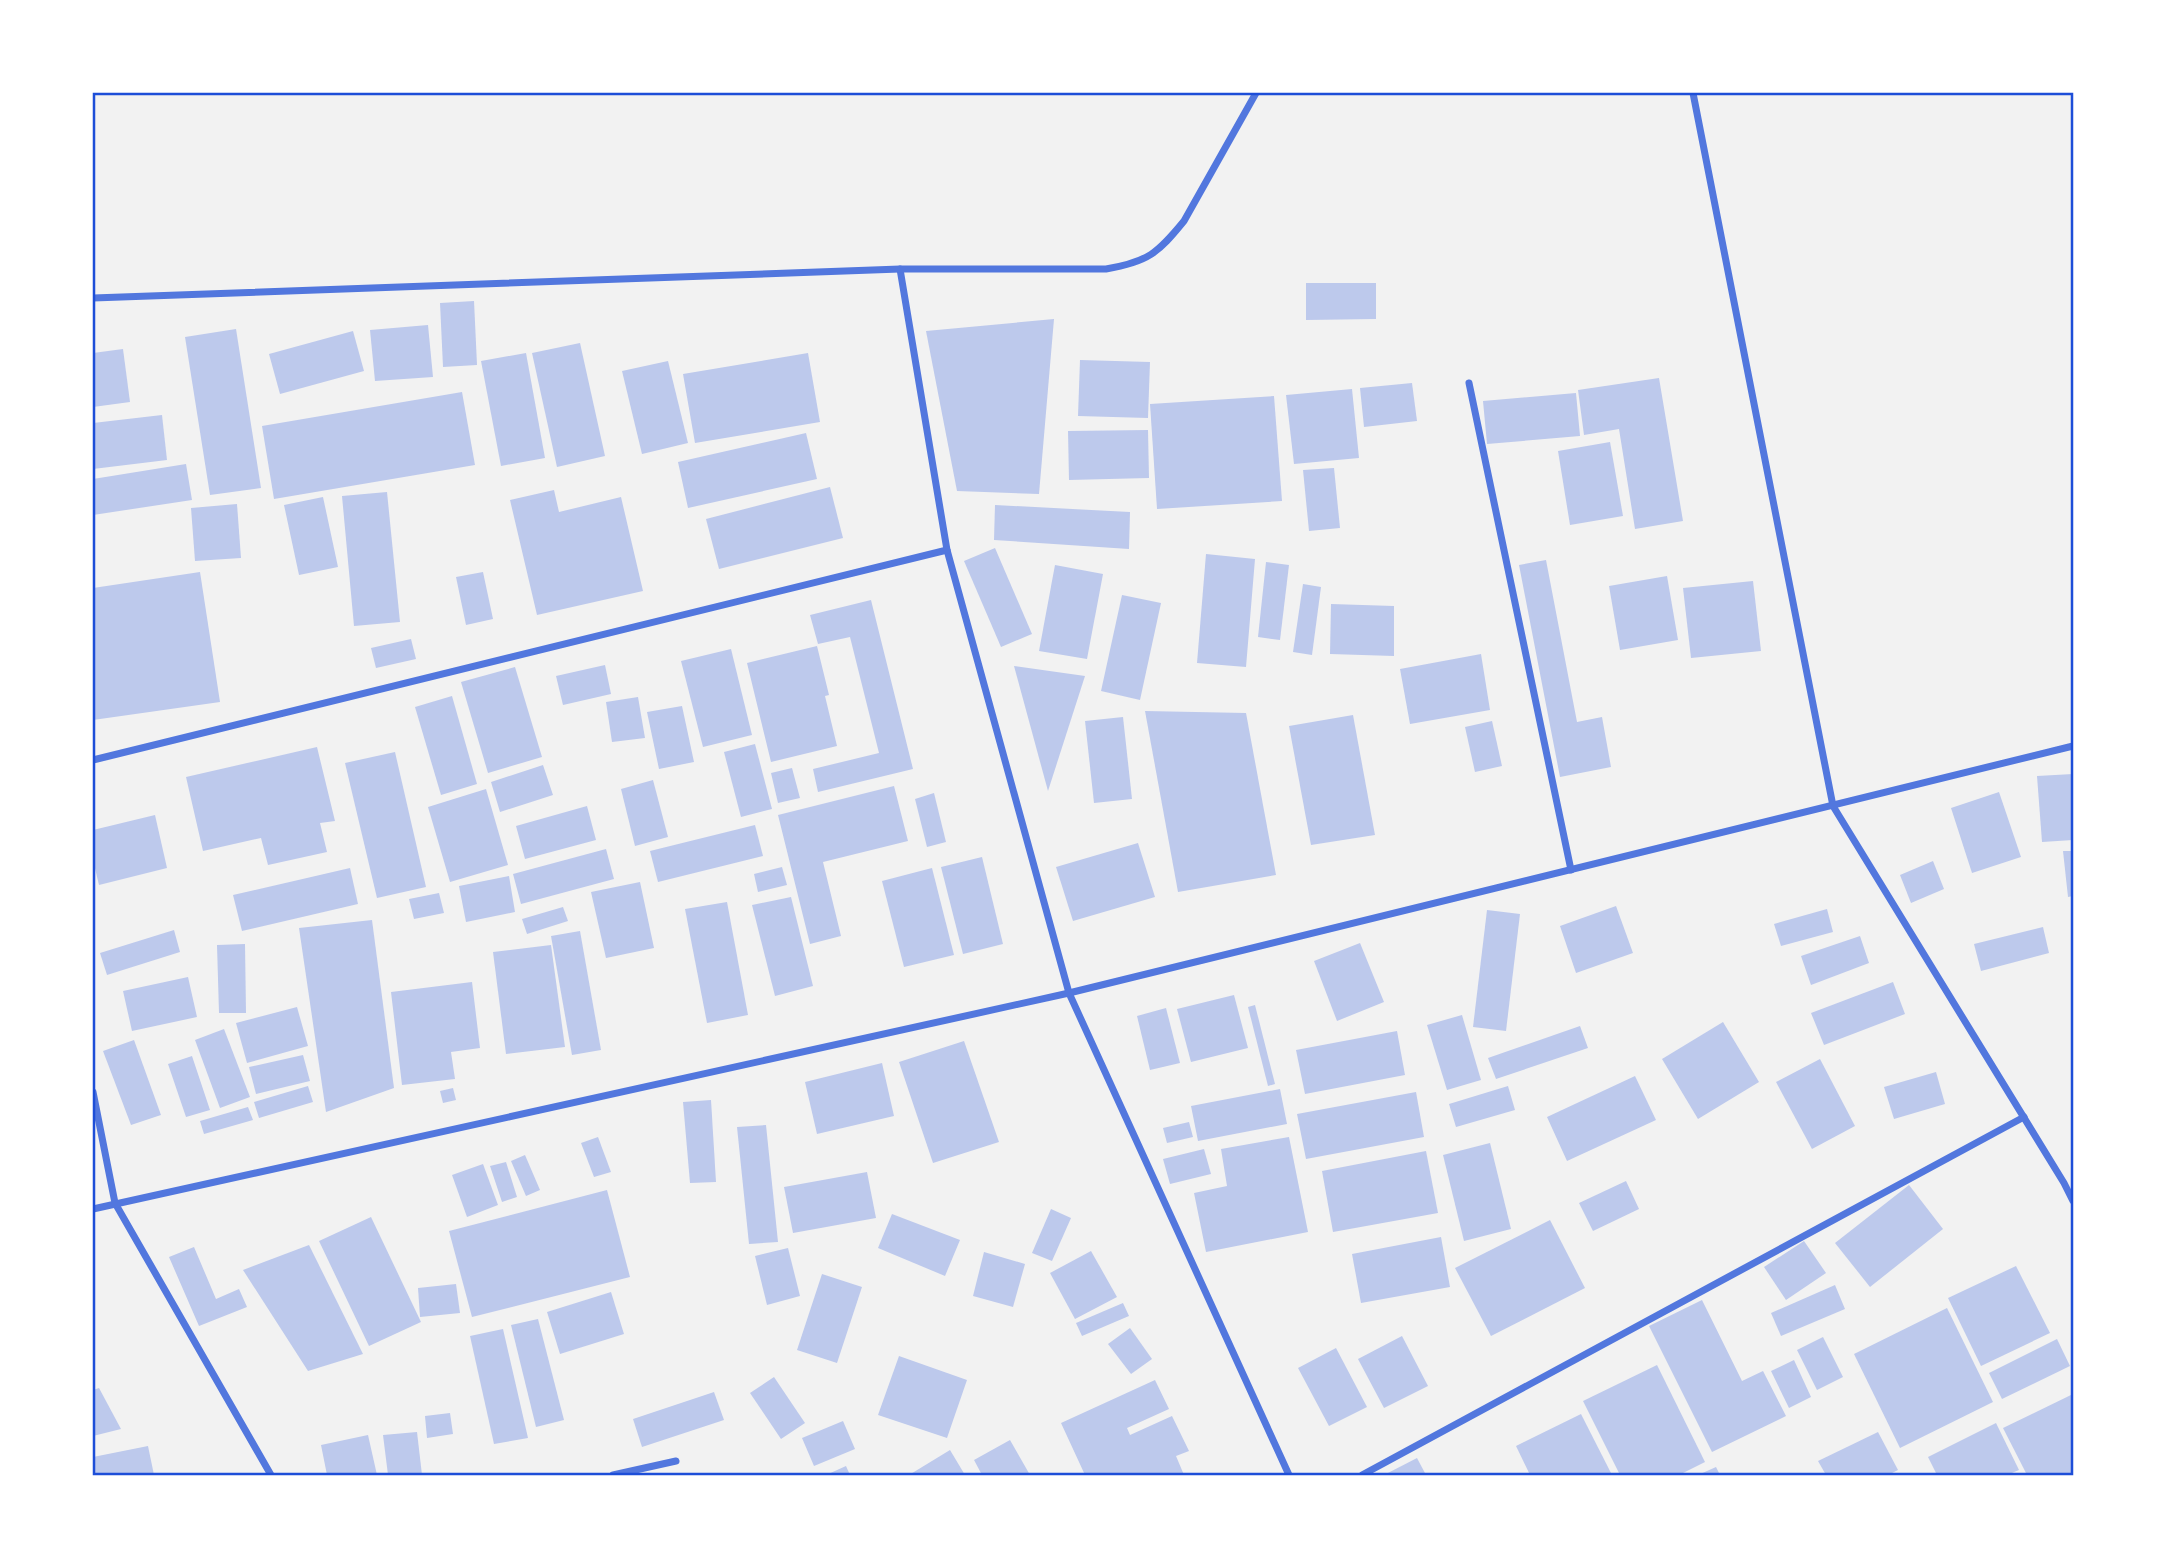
<svg xmlns="http://www.w3.org/2000/svg" width="2166" height="1568" font-family="Signika,sans-serif">
  <style>
    .building { fill: #bdc9ec }
    .lines { fill: none; stroke-linecap: round; stroke-linejoin: round }
    .minor { stroke: #5277de; stroke-width: 7 }
    .neatline { fill: none; stroke: #1d4ed8; stroke-width: 2.5 }
  </style>
  <rect width="100%" height="100%" fill="#f2f2f2"/>
  <g class="building">
    <polygon points="1306,283 1376,283 1376,319 1306,320"/>
    <polygon points="474,301 477,365 443,367 440,303"/>
    <polygon points="1054,319 1039,494 957,491 926,331"/>
    <polygon points="428,325 433,377 375,381 370,330"/>
    <polygon points="236,329 261,488 210,495 185,337"/>
    <polygon points="353,331 364,371 280,394 269,354"/>
    <polygon points="580,343 605,456 557,467 532,353"/>
    <polygon points="123,349 130,402 93,407 93,353"/>
    <polygon points="526,353 545,458 501,466 481,361"/>
    <polygon points="808,353 820,422 695,443 683,374"/>
    <polygon points="1080,360 1150,362 1148,418 1078,416"/>
    <polygon points="668,361 688,443 642,454 622,371"/>
    <polygon points="1659,378 1683,521 1635,529 1619,429 1584,435 1578,390"/>
    <polygon points="1412,383 1417,421 1364,427 1360,388"/>
    <polygon points="1352,389 1359,458 1294,464 1286,395"/>
    <polygon points="462,392 475,465 274,499 262,426"/>
    <polygon points="1576,393 1580,436 1487,444 1483,401"/>
    <polygon points="1274,396 1282,501 1157,509 1150,404"/>
    <polygon points="162,415 167,460 93,469 93,423"/>
    <polygon points="1148,430 1149,478 1069,480 1068,431"/>
    <polygon points="806,433 817,479 688,508 678,462"/>
    <polygon points="1610,442 1623,516 1570,525 1558,451"/>
    <polygon points="186,464 192,500 93,515 93,479"/>
    <polygon points="1334,468 1340,528 1309,531 1303,470"/>
    <polygon points="830,487 843,538 719,569 706,519"/>
    <polygon points="554,490 559,512 621,497 643,591 537,615 510,500"/>
    <polygon points="387,492 400,622 354,626 342,496"/>
    <polygon points="323,497 338,567 299,575 284,505"/>
    <polygon points="237,504 241,558 195,561 191,508"/>
    <polygon points="995,505 1130,512 1129,549 994,540"/>
    <polygon points="995,548 1032,634 1001,647 964,561"/>
    <polygon points="1206,554 1255,559 1246,667 1197,663"/>
    <polygon points="1546,560 1577,722 1602,717 1611,767 1560,777 1519,565"/>
    <polygon points="1266,562 1289,565 1280,640 1258,637"/>
    <polygon points="1055,565 1103,574 1087,659 1039,651"/>
    <polygon points="200,572 220,702 93,720 93,588"/>
    <polygon points="483,572 493,619 466,625 456,577"/>
    <polygon points="1667,576 1678,640 1620,650 1609,586"/>
    <polygon points="1753,581 1761,651 1691,658 1683,588"/>
    <polygon points="1303,584 1321,587 1312,655 1293,652"/>
    <polygon points="1122,595 1161,603 1140,700 1101,691"/>
    <polygon points="871,600 913,769 818,792 813,769 879,753 850,637 818,644 810,615"/>
    <polygon points="1331,604 1394,606 1394,656 1330,654"/>
    <polygon points="411,639 416,659 376,668 371,648"/>
    <polygon points="817,646 829,695 825,696 837,746 771,762 747,663"/>
    <polygon points="731,649 752,735 703,747 681,661"/>
    <polygon points="1481,654 1490,710 1410,724 1400,669"/>
    <polygon points="605,665 611,694 563,705 556,676"/>
    <polygon points="1014,666 1085,676 1048,791"/>
    <polygon points="515,667 542,757 488,773 461,682"/>
    <polygon points="452,696 477,784 441,795 415,707"/>
    <polygon points="638,697 645,738 612,742 606,702"/>
    <polygon points="682,706 694,762 659,769 647,712"/>
    <polygon points="1145,711 1246,713 1276,875 1178,892"/>
    <polygon points="1353,715 1375,835 1311,845 1289,726"/>
    <polygon points="1123,717 1132,799 1094,803 1085,721"/>
    <polygon points="1492,721 1502,766 1475,772 1465,727"/>
    <polygon points="755,744 772,809 741,817 724,752"/>
    <polygon points="317,747 335,821 320,823 327,852 268,865 261,838 203,851 186,777"/>
    <polygon points="395,752 426,887 377,898 345,763"/>
    <polygon points="543,765 553,795 500,812 491,782"/>
    <polygon points="792,768 800,798 778,803 771,773"/>
    <polygon points="2073,774 2073,840 2042,842 2037,776"/>
    <polygon points="653,780 668,837 635,846 621,789"/>
    <polygon points="894,786 908,841 823,862 841,936 810,944 778,815"/>
    <polygon points="486,789 508,865 450,882 428,807"/>
    <polygon points="1999,792 2021,857 1972,873 1951,808"/>
    <polygon points="934,793 946,842 927,847 915,799"/>
    <polygon points="587,806 596,840 525,859 516,826"/>
    <polygon points="155,815 167,868 99,885 93,860 93,830"/>
    <polygon points="755,825 763,856 658,882 650,851"/>
    <polygon points="1138,843 1155,897 1073,921 1056,867"/>
    <polygon points="606,849 614,879 521,904 513,874"/>
    <polygon points="2063,851 2073,851 2073,896 2068,897"/>
    <polygon points="982,857 1003,944 963,954 941,867"/>
    <polygon points="1933,861 1944,889 1911,903 1900,875"/>
    <polygon points="782,867 787,885 758,892 754,874"/>
    <polygon points="350,868 358,904 242,931 233,895"/>
    <polygon points="932,868 954,955 904,967 882,881"/>
    <polygon points="509,876 515,912 466,922 459,886"/>
    <polygon points="640,882 654,948 606,958 591,892"/>
    <polygon points="439,893 444,913 414,919 409,899"/>
    <polygon points="791,897 813,986 775,996 752,905"/>
    <polygon points="727,902 748,1015 707,1023 685,909"/>
    <polygon points="1616,906 1633,953 1576,973 1560,926"/>
    <polygon points="563,907 568,921 527,934 522,919"/>
    <polygon points="1827,909 1833,932 1781,946 1774,924"/>
    <polygon points="1487,910 1520,914 1506,1031 1473,1027"/>
    <polygon points="372,920 394,1088 326,1112 299,928"/>
    <polygon points="2043,927 2049,953 1981,971 1974,944"/>
    <polygon points="174,930 180,952 107,975 100,953"/>
    <polygon points="580,931 601,1050 572,1055 551,936"/>
    <polygon points="1860,936 1869,963 1811,985 1801,956"/>
    <polygon points="1360,943 1384,1002 1337,1021 1314,961"/>
    <polygon points="245,944 246,1013 219,1013 217,945"/>
    <polygon points="551,945 565,1047 506,1054 493,952"/>
    <polygon points="188,977 197,1017 132,1031 123,991"/>
    <polygon points="472,982 480,1048 451,1052 455,1079 402,1085 391,992"/>
    <polygon points="1893,982 1905,1014 1824,1045 1811,1013"/>
    <polygon points="1234,995 1248,1048 1191,1062 1177,1009"/>
    <polygon points="1255,1005 1275,1084 1268,1086 1248,1007"/>
    <polygon points="297,1007 308,1046 247,1063 236,1023"/>
    <polygon points="1166,1008 1180,1063 1150,1070 1137,1016"/>
    <polygon points="1462,1015 1481,1080 1447,1090 1427,1025"/>
    <polygon points="1723,1022 1759,1082 1698,1119 1662,1059"/>
    <polygon points="1580,1026 1588,1048 1496,1079 1488,1058"/>
    <polygon points="224,1029 250,1097 220,1108 195,1040"/>
    <polygon points="1397,1031 1405,1075 1305,1094 1296,1050"/>
    <polygon points="134,1040 161,1115 131,1125 103,1051"/>
    <polygon points="964,1041 999,1142 933,1163 899,1062"/>
    <polygon points="303,1055 310,1081 256,1094 249,1067"/>
    <polygon points="192,1056 210,1110 186,1117 168,1064"/>
    <polygon points="1820,1059 1855,1126 1812,1149 1776,1082"/>
    <polygon points="882,1063 894,1116 817,1134 805,1082"/>
    <polygon points="1936,1072 1945,1104 1894,1119 1884,1087"/>
    <polygon points="1635,1076 1656,1120 1567,1161 1547,1117"/>
    <polygon points="308,1086 313,1102 259,1118 254,1102"/>
    <polygon points="1508,1086 1515,1110 1456,1127 1449,1104"/>
    <polygon points="453,1088 456,1100 443,1103 440,1091"/>
    <polygon points="1280,1089 1287,1124 1198,1141 1191,1106"/>
    <polygon points="1416,1092 1424,1137 1306,1159 1297,1114"/>
    <polygon points="711,1100 716,1182 690,1183 683,1102"/>
    <polygon points="248,1107 253,1120 204,1134 200,1121"/>
    <polygon points="1189,1122 1193,1137 1167,1143 1163,1128"/>
    <polygon points="766,1125 778,1242 749,1244 737,1127"/>
    <polygon points="598,1137 611,1172 594,1177 581,1143"/>
    <polygon points="1289,1137 1308,1232 1206,1252 1194,1193 1227,1186 1221,1149"/>
    <polygon points="1490,1143 1511,1229 1464,1241 1443,1155"/>
    <polygon points="1204,1149 1211,1174 1170,1184 1163,1159"/>
    <polygon points="1426,1151 1438,1213 1333,1232 1322,1171"/>
    <polygon points="525,1155 540,1190 526,1196 511,1161"/>
    <polygon points="506,1162 517,1197 502,1202 490,1166"/>
    <polygon points="483,1164 498,1205 467,1217 452,1175"/>
    <polygon points="867,1172 876,1218 793,1233 784,1187"/>
    <polygon points="1626,1181 1639,1209 1593,1231 1579,1203"/>
    <polygon points="1909,1185 1943,1229 1870,1287 1835,1243"/>
    <polygon points="607,1190 630,1277 472,1317 449,1231"/>
    <polygon points="1051,1209 1071,1218 1052,1261 1032,1253"/>
    <polygon points="892,1214 960,1240 945,1276 878,1248"/>
    <polygon points="371,1217 421,1322 369,1346 319,1241"/>
    <polygon points="1550,1220 1585,1288 1491,1336 1455,1268"/>
    <polygon points="1441,1237 1450,1287 1361,1303 1352,1254"/>
    <polygon points="1804,1241 1826,1273 1786,1300 1764,1267"/>
    <polygon points="309,1245 363,1354 308,1371 243,1270"/>
    <polygon points="194,1247 216,1299 239,1289 247,1307 199,1326 169,1257"/>
    <polygon points="788,1248 800,1296 767,1305 755,1256"/>
    <polygon points="1091,1251 1117,1297 1075,1319 1050,1273"/>
    <polygon points="984,1252 1025,1264 1013,1307 973,1296"/>
    <polygon points="2016,1266 2050,1333 1981,1366 1948,1298"/>
    <polygon points="822,1274 862,1287 837,1363 797,1350"/>
    <polygon points="456,1284 460,1313 420,1317 418,1288"/>
    <polygon points="1835,1285 1845,1309 1781,1336 1771,1313"/>
    <polygon points="611,1292 624,1334 560,1354 547,1312"/>
    <polygon points="1702,1300 1742,1381 1763,1371 1786,1416 1712,1452 1649,1326"/>
    <polygon points="1123,1303 1129,1316 1082,1336 1076,1323"/>
    <polygon points="1947,1308 1993,1402 1900,1448 1854,1354"/>
    <polygon points="538,1319 564,1420 536,1427 511,1325"/>
    <polygon points="1130,1328 1152,1359 1131,1374 1108,1344"/>
    <polygon points="503,1329 528,1438 494,1444 470,1336"/>
    <polygon points="1402,1336 1428,1386 1384,1408 1358,1359"/>
    <polygon points="1823,1337 1843,1377 1817,1390 1797,1350"/>
    <polygon points="2057,1339 2070,1366 2002,1399 1989,1373"/>
    <polygon points="1336,1348 1367,1407 1329,1426 1298,1368"/>
    <polygon points="899,1356 967,1380 947,1438 878,1415"/>
    <polygon points="1794,1360 1811,1397 1789,1408 1771,1371"/>
    <polygon points="1657,1365 1705,1462 1679,1475 1620,1475 1583,1401"/>
    <polygon points="774,1377 805,1423 781,1439 750,1393"/>
    <polygon points="1155,1380 1169,1409 1127,1428 1130,1435 1172,1416 1189,1451 1176,1456 1184,1475 1085,1475 1061,1423"/>
    <polygon points="99,1388 121,1429 93,1436 93,1390"/>
    <polygon points="714,1392 724,1420 642,1447 633,1419"/>
    <polygon points="2073,1394 2073,1475 2027,1475 2003,1428"/>
    <polygon points="450,1413 453,1434 427,1438 425,1416"/>
    <polygon points="1581,1414 1612,1475 1530,1475 1516,1446"/>
    <polygon points="843,1421 855,1449 814,1466 802,1438"/>
    <polygon points="1996,1423 2019,1470 2007,1475 1937,1475 1928,1457"/>
    <polygon points="417,1432 422,1475 388,1475 383,1435"/>
    <polygon points="1878,1432 1898,1470 1888,1475 1826,1475 1818,1461"/>
    <polygon points="368,1435 377,1475 327,1475 321,1445"/>
    <polygon points="1010,1440 1030,1475 982,1475 974,1460"/>
    <polygon points="148,1446 154,1475 93,1475 93,1457"/>
    <polygon points="950,1450 965,1475 909,1475"/>
    <polygon points="1417,1458 1426,1475 1384,1475"/>
    <polygon points="846,1466 850,1475 826,1475"/>
    <polygon points="1716,1467 1720,1475 1698,1475"/>
  </g>
  <g class="lines">
    <g class="minor">
      <polyline points="1693,93 1833,806 2064,1183 2073,1201"/>
      <polyline points="900,269 947,550 1069,993 1289,1475"/>
      <path d="M93,298L900,269H1106C1148,262 1158,253 1184,221L1256,93"/>
      <polyline points="1469,383 1571,870"/>
      <polyline points="93,760 947,550"/>
      <polyline points="93,1092 115,1203 271,1475"/>
      <polyline points="93,1209 1069,993 2073,746"/>
      <polyline points="613,1475 676,1461"/>
      <polyline points="1362,1475 2024,1117"/>
    </g>
  </g>
  <rect width="2166" height="1568" fill="none" stroke="#ffffff" stroke-width="189"/>
  <rect x="94" y="94" width="1978" height="1380" class="neatline"/>
</svg>
